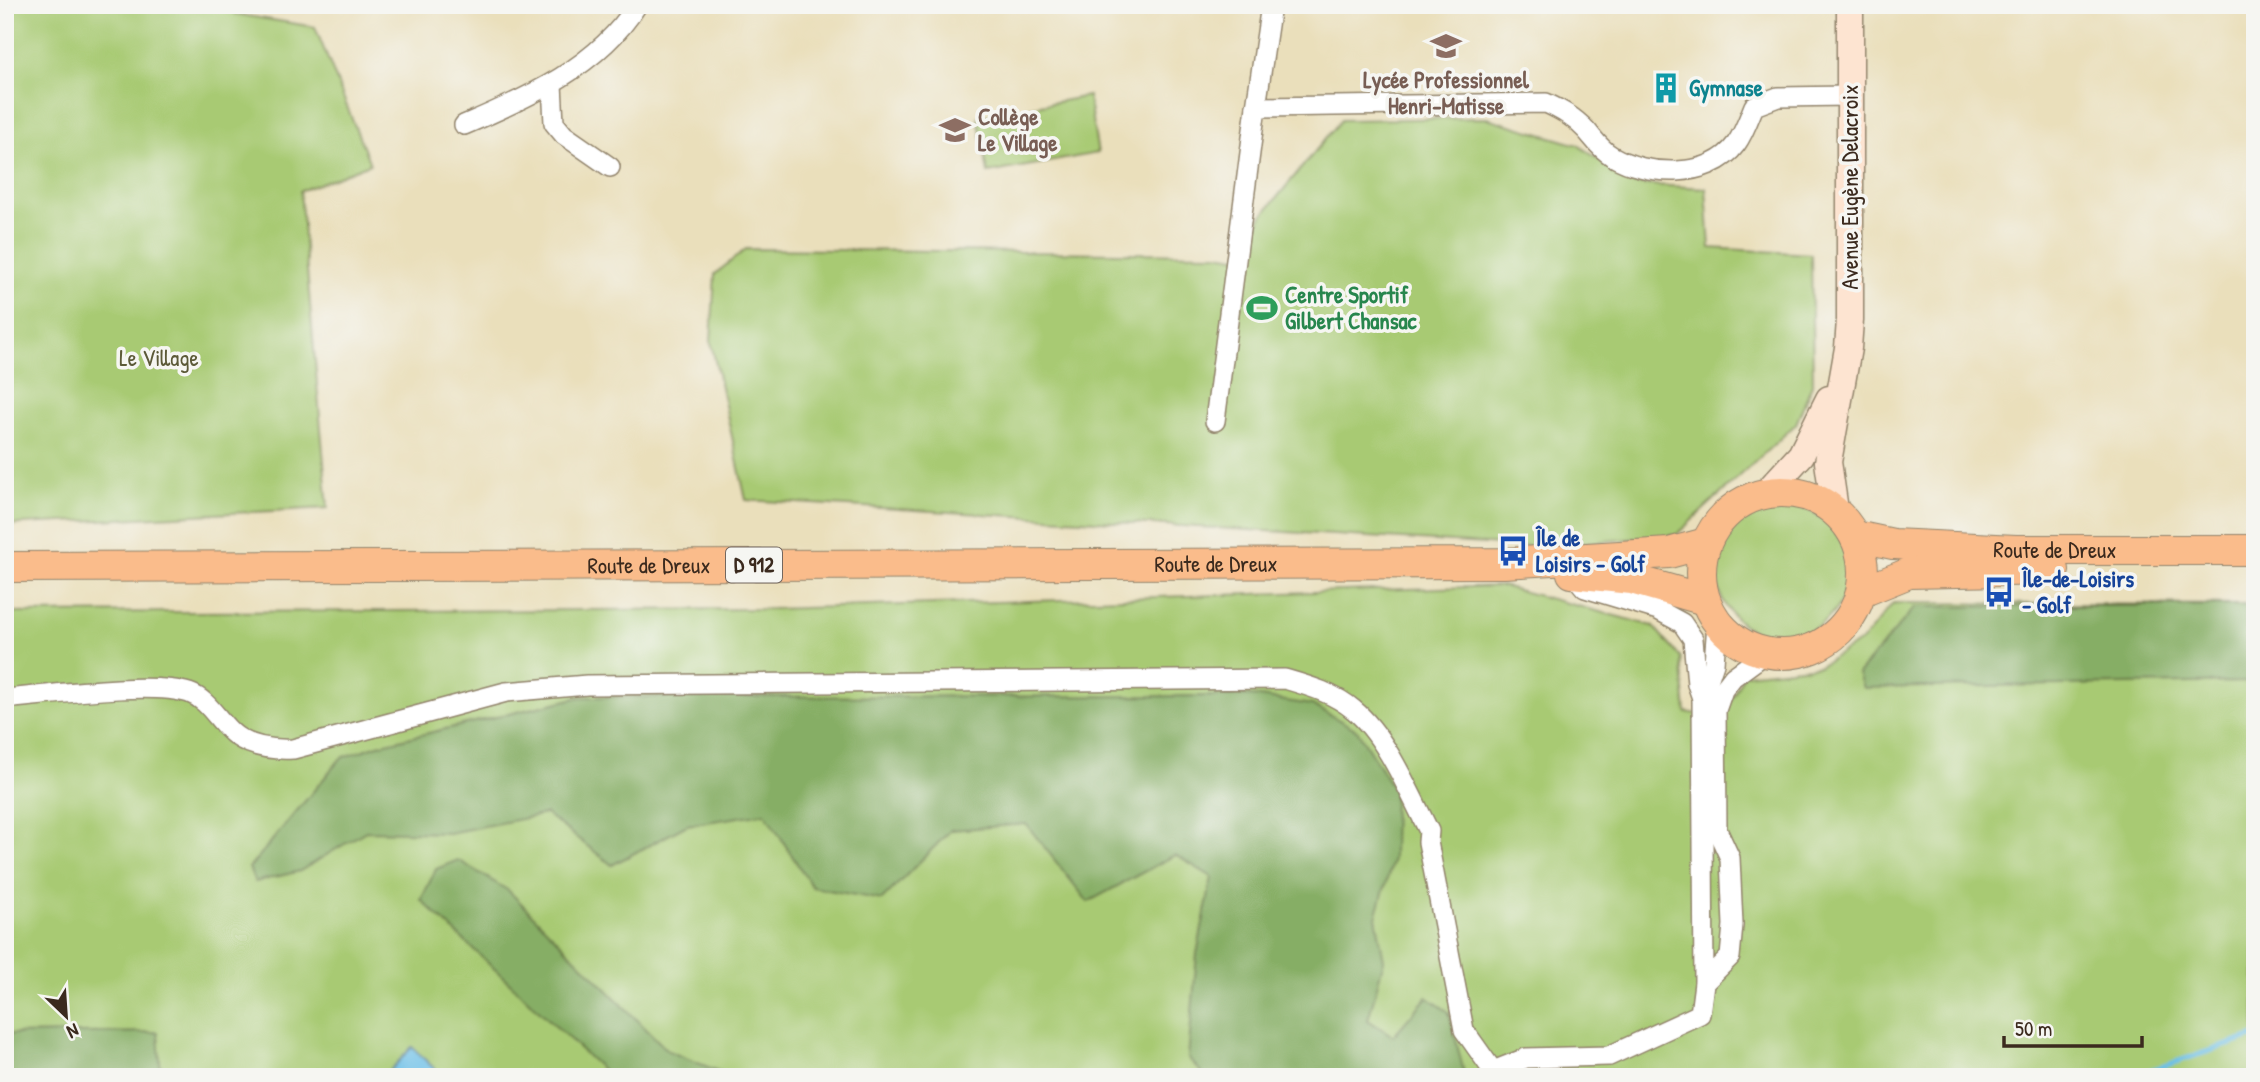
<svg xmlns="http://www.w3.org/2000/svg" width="2260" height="1082" font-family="'Patrick Hand',sans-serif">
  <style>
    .green { fill: #a8ca73; stroke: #727a48; stroke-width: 2 }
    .forest { fill: #86ae65; stroke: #606c42; stroke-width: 2 }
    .water { fill: #6cc0e8; stroke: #547583; stroke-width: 2 }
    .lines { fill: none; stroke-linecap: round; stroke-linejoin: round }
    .stream { stroke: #6cc0e8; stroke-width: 5 }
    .street-casing { stroke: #92846c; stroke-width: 22 }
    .secondary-casing { stroke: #92846c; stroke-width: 29 }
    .primary-casing { stroke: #92846c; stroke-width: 32 }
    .street { stroke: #fff; stroke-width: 19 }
    .secondary { stroke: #fde4d1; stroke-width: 26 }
    .primary { stroke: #fabc8b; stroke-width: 30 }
    .labels { text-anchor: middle; stroke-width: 7; stroke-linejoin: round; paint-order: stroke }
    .shield { fill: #f6f6f2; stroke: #73675e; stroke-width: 2 }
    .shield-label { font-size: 21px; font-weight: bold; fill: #3b2a1e }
    .education-label { font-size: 23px; font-weight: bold; fill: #785e54; stroke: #f6f6f2 }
    .culture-label { font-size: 23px; font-weight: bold; fill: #0d838f; stroke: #f6f6f2; text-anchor: start }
    .street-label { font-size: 23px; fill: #3b2a1e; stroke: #f6f6f2 }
    .leisure-label { font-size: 23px; font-weight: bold; fill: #27864d; stroke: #f6f6f2; text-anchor: start }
    .park-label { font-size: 23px; fill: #5c5a38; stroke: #f6f6f2 }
    .transit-label { font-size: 23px; font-weight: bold; fill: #164399; stroke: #f6f6f2; text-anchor: start }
  </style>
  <rect width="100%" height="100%" fill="#f6f6f2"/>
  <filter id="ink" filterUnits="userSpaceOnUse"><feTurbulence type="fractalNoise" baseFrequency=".0143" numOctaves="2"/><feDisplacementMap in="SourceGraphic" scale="14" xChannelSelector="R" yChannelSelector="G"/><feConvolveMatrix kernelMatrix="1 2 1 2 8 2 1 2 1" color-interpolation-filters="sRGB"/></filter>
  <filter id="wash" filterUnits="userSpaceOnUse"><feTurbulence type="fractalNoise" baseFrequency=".00686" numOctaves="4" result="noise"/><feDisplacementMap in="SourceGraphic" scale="28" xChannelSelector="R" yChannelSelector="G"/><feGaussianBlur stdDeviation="1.57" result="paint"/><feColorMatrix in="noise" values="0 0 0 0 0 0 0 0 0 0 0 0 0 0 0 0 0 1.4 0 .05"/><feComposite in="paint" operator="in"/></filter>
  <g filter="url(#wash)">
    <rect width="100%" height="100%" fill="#eadfbb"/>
    <g class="green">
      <polygon points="5,5 236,5 235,14 315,27 370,164 300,191 328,508 5,525"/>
      <polygon points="1088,96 1098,153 988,173 978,117"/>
      <polygon points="1487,118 1578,145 1633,184 1706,188 1710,248 1811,254 1813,382 1796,424 1676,535 1536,547 746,500 711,342 715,274 746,249 1218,254 1248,259 1260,218 1341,120"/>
      <circle cx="1782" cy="571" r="66"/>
      <polygon points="1502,586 1653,626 1681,658 1686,712 1721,718 1744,674 1819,666 1863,640 1893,603 2255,605 2255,1077 5,1077 5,613 772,609"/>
    </g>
    <g class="forest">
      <polygon points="2255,605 2255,682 1863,688 1858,674 1915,607"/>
      <polygon points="1253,696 1312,705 1357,730 1394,790 1393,859 1376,917 1384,960 1368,1020 1393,1036 1427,997 1449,1012 1465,1077 1206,1077 1188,1058 1197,954 1212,877 1175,855 1088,902 1026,824 951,830 882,900 812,887 765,813 687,825 612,865 546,814 449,833 366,831 300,871 255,882 249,868 341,758 378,745 580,697"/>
      <polygon points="458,860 509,891 668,1051 733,1077 610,1077 421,900 436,869"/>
      <polygon points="158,1032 161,1077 5,1077 5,1034"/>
    </g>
    <polygon class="water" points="412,1047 443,1077 384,1077"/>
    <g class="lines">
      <polyline class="stream" points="2130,1077 2255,1036"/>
    </g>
  </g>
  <g filter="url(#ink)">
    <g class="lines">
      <g class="street-casing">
        <g id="street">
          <path d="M1271,5L1256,107L1546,103C1561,110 1574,117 1586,130C1594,139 1600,149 1612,156C1646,176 1710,180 1736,144C1744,133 1749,118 1754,106L1778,97L1850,96"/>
          <polyline points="552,84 554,123 564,135 610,167"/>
          <path d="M464,125C528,98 599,66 637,5"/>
          <polyline points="1215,421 1256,107"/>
          <polyline points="1574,575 1585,588 1658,610 1682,623 1693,639 1697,684 1702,698"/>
          <path d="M5,699C50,695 150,681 189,693C210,700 219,724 236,736C253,748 273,750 293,749L506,692L587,685L1285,679C1309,686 1334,693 1354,710C1386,736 1410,794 1429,831L1428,842L1464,1030L1493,1071L1526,1058L1609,1056L1700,1014L1704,983L1702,699L1714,663L1717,623"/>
          <polyline points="1704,983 1730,957 1733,925 1730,858 1717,830 1716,710 1723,690 1733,677 1766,653"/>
        </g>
      </g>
      <g class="secondary-casing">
        <g id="secondary">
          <polyline points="1766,493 1801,455 1829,399"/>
          <polyline points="1835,510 1828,462 1848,348 1850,320 1850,5"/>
        </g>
      </g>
      <g class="primary-casing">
        <g id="primary">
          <circle cx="1782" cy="573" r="81"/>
          <path id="s1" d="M1855,536L1893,544L2016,550H2255"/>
          <path id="s2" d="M5,567L1504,563L1669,553L1706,543"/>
          <polyline points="1572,573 1632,579 1705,600"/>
          <polyline points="1862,592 1909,573 2054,570"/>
        </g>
      </g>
      <use href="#street" class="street"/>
      <use href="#secondary" class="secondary"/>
      <use href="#primary" class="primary"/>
    </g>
  </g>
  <defs>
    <g id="school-bare" transform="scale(2.415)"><path d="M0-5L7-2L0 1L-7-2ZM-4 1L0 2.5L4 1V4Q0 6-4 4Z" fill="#8d6e63" stroke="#f6f6f2" stroke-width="2.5" paint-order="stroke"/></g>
    <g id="building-bare" transform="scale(2.415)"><path d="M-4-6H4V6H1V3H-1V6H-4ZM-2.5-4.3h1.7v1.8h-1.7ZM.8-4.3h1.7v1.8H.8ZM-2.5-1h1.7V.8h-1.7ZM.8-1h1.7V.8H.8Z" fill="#0f9aa8" stroke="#f6f6f2" stroke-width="2.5" paint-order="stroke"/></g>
    <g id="stadium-bare" transform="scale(2.415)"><path d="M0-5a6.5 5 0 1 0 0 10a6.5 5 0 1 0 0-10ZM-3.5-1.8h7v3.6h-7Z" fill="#2e9e5b" stroke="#f6f6f2" stroke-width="2.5" paint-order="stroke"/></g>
    <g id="bus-bare" transform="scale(2.415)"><path d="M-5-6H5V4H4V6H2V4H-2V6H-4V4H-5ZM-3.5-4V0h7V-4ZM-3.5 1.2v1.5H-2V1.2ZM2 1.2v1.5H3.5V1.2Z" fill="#1a4fb4" stroke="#f6f6f2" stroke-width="2.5" paint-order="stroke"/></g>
  </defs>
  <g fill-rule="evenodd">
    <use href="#school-bare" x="1446" y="46"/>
    <use href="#building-bare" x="1666" y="88"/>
    <use href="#school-bare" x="955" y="130"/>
    <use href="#stadium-bare" x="1262" y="308"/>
    <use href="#bus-bare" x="1513" y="551"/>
    <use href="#bus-bare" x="1999" y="592"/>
  </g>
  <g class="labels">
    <rect class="shield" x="726" y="547.5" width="56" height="35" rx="5"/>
    <g class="shield-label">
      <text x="754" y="572">D 912</text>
    </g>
    <g class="education-label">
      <text x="1446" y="88">Lycée Professionnel<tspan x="1446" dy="26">Henri-Matisse</tspan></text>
      <text x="978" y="125" text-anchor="start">Collège<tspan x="978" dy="26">Le Village</tspan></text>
    </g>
    <g class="culture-label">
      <text x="1689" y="96">Gymnase</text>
    </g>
    <g class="street-label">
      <text transform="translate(1850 187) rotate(-90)" y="8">Avenue Eugène Delacroix</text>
      <text dy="8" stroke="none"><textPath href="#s1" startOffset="201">Route de Dreux</textPath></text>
      <text dy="8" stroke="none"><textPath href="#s2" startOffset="1211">Route de Dreux</textPath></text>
      <text dy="8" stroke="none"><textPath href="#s2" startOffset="644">Route de Dreux</textPath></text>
    </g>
    <g class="leisure-label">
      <text x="1285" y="303">Centre Sportif<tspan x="1285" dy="26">Gilbert Chansac</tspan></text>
    </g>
    <g class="park-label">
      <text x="159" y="366">Le Village</text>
    </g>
    <g class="transit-label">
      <text x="1536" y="546">Île de<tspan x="1536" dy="26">Loisirs - Golf</tspan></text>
      <text x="2022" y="587">Île-de-Loisirs<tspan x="2022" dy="26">- Golf</tspan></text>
    </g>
  </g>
  <rect width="2260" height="1082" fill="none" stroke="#f6f6f2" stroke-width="28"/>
  <g transform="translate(66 1016) rotate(155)" stroke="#f6f6f2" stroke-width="5" paint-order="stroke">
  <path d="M0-5L12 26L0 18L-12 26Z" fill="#3b2a1e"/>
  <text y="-10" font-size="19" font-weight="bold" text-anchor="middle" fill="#3b2a1e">N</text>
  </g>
  <path d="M2004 1036v10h138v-10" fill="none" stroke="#3b2a1e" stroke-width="3.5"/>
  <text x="2015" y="1036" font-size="21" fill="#3b2a1e" stroke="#f6f6f2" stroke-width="5" paint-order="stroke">50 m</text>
</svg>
